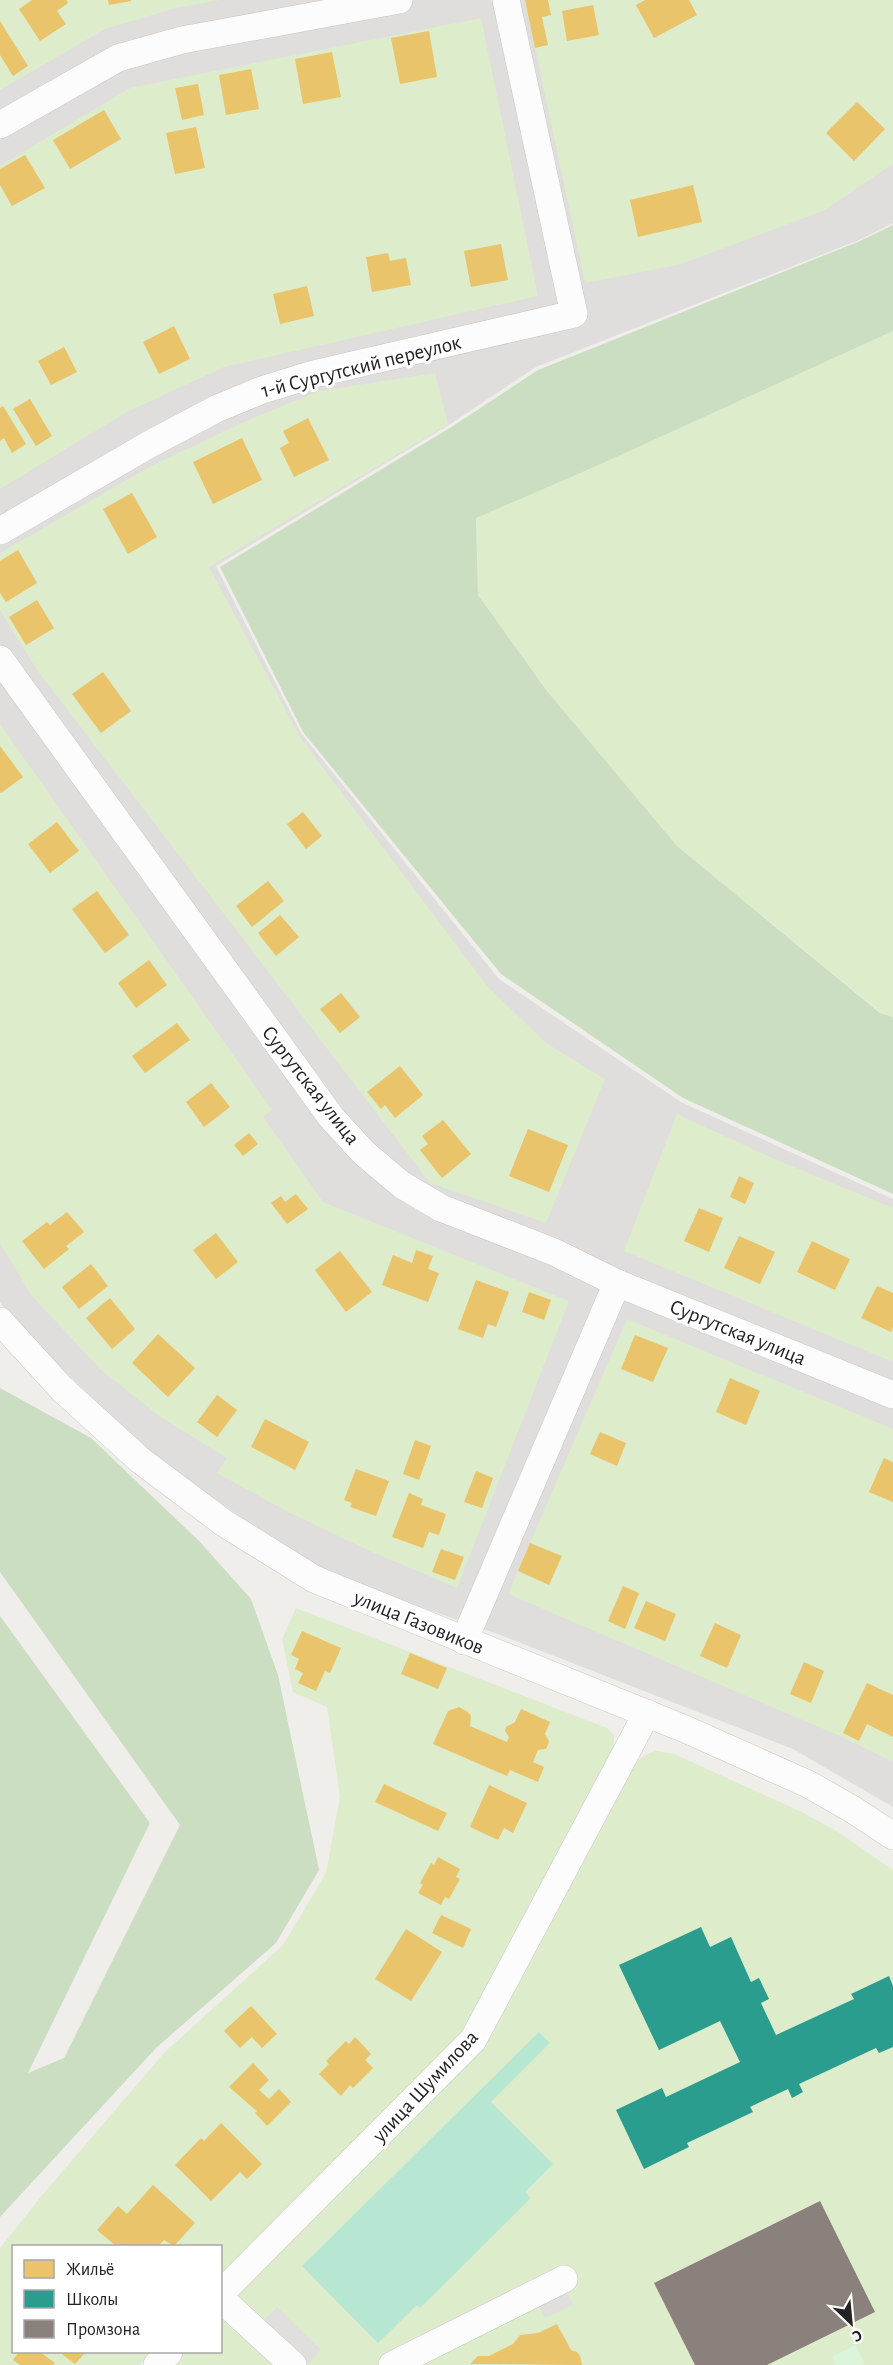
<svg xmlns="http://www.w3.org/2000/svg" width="893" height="2365" font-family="'Alegreya Sans',sans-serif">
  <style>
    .residential { fill: #dfdedc }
    .grass { fill: #ddeccb }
    .forest { fill: #cbdec1 }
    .park { fill: #daf5da }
    .pitch { fill: #b7e6d2 }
    .parking { fill: #e0dfde }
    .homes { fill: #e9c46a }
    .schools { fill: #2a9d8f }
    .industry { fill: #8a817c }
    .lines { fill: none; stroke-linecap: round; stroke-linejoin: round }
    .minor-casing { stroke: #c9c8c7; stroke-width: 28 }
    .minor { stroke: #fdfcfc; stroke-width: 27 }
    .labels { text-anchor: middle; stroke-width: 6; stroke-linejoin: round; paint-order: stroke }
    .street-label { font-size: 21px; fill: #222; stroke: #fff }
  </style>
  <rect width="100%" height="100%" fill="#f0eeeb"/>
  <polygon class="residential" points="0,0 893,0 893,223 859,240 536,367 452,423 216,566 301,733 499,979 681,1102 893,1199 893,1807 793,1749 503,1636 318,1571 144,1449 11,1318 0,1302"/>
  <g class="grass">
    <polygon points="0,0 220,0 176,8 105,29 0,90"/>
    <polygon points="525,0 893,0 893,164 823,211 681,264 585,283"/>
    <polygon points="481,18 538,296 224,367 125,413 0,489 0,166 130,88"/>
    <polygon points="893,331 893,1017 881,1013 677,846 547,691 478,595 476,517 601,464"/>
    <polygon points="435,373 448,424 209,567 300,737 487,986 546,1043 605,1079 546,1223 430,1183 37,670 0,610 0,553 151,466 244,422 319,391"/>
    <polygon points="0,724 272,1110 263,1117 323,1202 569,1301 457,1588 370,1551 288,1512 217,1473 227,1458 162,1418 102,1371 31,1295 0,1243"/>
    <polygon points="677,1114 770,1157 893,1208 893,1362 624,1251"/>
    <polygon points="627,1319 893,1429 893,1762 840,1736 508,1594"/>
    <polygon points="296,1608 607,1728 614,1735 614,1748 463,2033 221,2276 220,2246 14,2246 14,2352 152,2352 140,2365 0,2365 0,2248 44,2193 164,2053 283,1945 326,1873 340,1797 327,1707 293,1692 282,1639"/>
    <polygon points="656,1751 674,1754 804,1813 838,1832 893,1870 893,2365 173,2365 185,2352 220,2352 221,2312 483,2048 636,1762 647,1754"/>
  </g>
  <g class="forest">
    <polygon points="893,225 893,331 601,464 476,518 478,595 547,691 677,846 880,1013 893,1017 893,1194 683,1098 501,974 303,732 220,567 453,426 538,370 860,241"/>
    <polygon points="0,1388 91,1438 200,1542 251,1599 278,1675 319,1870 276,1943 156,2048 0,2217 0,1616 150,1823 28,2073 64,2058 180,1825 0,1572"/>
  </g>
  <polygon class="park" points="855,2345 865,2365 836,2365 832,2357"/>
  <polygon class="pitch" points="539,2032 550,2043 491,2102 553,2164 525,2192 531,2198 420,2308 417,2305 378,2343 302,2266"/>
  <g class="parking">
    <polygon points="565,2288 573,2305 545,2318 537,2301"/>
    <polygon points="277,2307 321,2350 307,2365 262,2323"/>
  </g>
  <g class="homes">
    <polygon points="32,0 66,0 68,3 57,11 66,24 40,41 19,9"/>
    <polygon points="108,0 131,0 131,1 109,5"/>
    <polygon points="525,0 548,0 551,15 542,17 548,45 535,48"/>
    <polygon points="645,0 689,0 697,15 654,38 636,5"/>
    <polygon points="593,5 599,35 567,41 562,11"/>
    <polygon points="0,21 28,66 13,76 0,55"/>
    <polygon points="429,31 437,77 400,84 391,38"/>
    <polygon points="332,52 341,97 303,104 295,59"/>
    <polygon points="251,69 259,109 226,115 219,75"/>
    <polygon points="198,84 204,115 182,120 175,88"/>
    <polygon points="857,102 885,129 854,161 826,133"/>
    <polygon points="104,110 121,139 70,169 53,140"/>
    <polygon points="196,127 205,168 175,174 166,133"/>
    <polygon points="25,155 45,188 12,206 0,185 0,169"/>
    <polygon points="693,185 702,222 638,237 630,200"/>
    <polygon points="501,244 508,280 471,287 464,251"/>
    <polygon points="388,253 390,261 406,258 411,285 372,292 366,257"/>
    <polygon points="307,286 314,316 280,324 273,294"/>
    <polygon points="174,326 190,359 159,374 143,342"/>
    <polygon points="64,347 77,372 51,385 38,361"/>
    <polygon points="30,399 52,436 36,446 13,409"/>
    <polygon points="3,406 26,444 12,453 4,438 0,441 0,408"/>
    <polygon points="308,418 329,460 294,477 280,448 289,443 283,431"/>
    <polygon points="242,438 262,480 213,504 193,462"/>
    <polygon points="132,493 157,537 128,554 103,509"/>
    <polygon points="18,550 37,583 6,602 0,593 0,561"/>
    <polygon points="37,600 54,628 26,645 9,617"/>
    <polygon points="103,672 131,711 101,733 72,694"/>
    <polygon points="0,746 23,777 1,793 0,792"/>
    <polygon points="303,812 322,836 306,849 287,824"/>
    <polygon points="57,822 79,851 50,873 28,844"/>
    <polygon points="268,881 284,901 252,927 236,906"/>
    <polygon points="97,891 129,935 105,953 72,909"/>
    <polygon points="280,915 299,937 276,956 258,933"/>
    <polygon points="149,960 167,985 136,1008 118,983"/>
    <polygon points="341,993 360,1017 340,1033 320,1009"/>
    <polygon points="177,1023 190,1040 145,1073 132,1056"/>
    <polygon points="400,1066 423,1095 395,1118 385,1105 381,1109 367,1092"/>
    <polygon points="211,1083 230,1107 204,1127 186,1102"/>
    <polygon points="443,1120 471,1154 442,1178 420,1150 428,1144 422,1136"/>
    <polygon points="528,1129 568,1145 549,1192 509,1176"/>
    <polygon points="249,1133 258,1144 243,1156 234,1145"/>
    <polygon points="739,1176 754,1183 745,1204 730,1197"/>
    <polygon points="296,1194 308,1209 287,1224 271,1203 281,1196 285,1202"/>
    <polygon points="699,1208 723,1218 709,1252 684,1241"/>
    <polygon points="67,1212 84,1232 66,1246 69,1249 44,1269 22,1241 47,1222 50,1225"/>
    <polygon points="216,1233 238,1262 216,1279 193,1250"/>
    <polygon points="739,1236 775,1252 760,1284 724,1268"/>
    <polygon points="812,1241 850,1259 835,1290 797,1272"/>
    <polygon points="416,1250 433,1256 428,1269 439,1273 428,1302 382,1285 393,1255 412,1263"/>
    <polygon points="340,1251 372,1292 346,1312 315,1270"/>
    <polygon points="91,1264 108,1286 79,1309 62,1287"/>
    <polygon points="476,1280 509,1292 496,1327 488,1324 483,1338 458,1329"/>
    <polygon points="877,1286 893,1293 893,1327 891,1332 861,1318"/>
    <polygon points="529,1292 551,1300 544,1320 522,1312"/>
    <polygon points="110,1298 135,1329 112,1349 86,1318"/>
    <polygon points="158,1334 195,1368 168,1397 132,1363"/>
    <polygon points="635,1335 668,1348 653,1382 621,1369"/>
    <polygon points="730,1378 760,1391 746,1425 716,1412"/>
    <polygon points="217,1395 237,1410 217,1437 197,1422"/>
    <polygon points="265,1419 309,1442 295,1470 251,1447"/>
    <polygon points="600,1432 626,1443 617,1466 590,1454"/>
    <polygon points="415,1440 431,1446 419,1480 403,1474"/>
    <polygon points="884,1458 893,1462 893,1502 869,1492"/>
    <polygon points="356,1469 389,1481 376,1516 350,1507 352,1503 344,1500"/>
    <polygon points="476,1471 493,1478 482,1508 464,1502"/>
    <polygon points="409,1493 423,1499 421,1505 446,1514 439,1535 429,1532 423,1548 392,1537"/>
    <polygon points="530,1543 562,1556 549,1585 518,1571"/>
    <polygon points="441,1549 464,1557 455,1580 432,1572"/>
    <polygon points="623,1586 639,1593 625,1629 608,1621"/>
    <polygon points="646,1601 676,1614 665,1641 634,1628"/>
    <polygon points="715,1623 741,1635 727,1668 700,1656"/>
    <polygon points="302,1631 341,1648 330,1673 325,1671 316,1691 298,1683 303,1673 295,1669 299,1659 291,1655"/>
    <polygon points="410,1653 447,1668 438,1689 401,1674"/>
    <polygon points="804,1662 824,1671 811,1703 790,1694"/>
    <polygon points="867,1683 893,1695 893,1737 867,1724 859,1741 843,1733"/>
    <polygon points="459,1707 468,1712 471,1716 470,1726 507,1742 509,1737 505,1731 506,1727 515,1722 521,1709 550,1722 545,1734 549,1741 548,1745 546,1749 538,1750 533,1762 544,1767 538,1782 510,1770 507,1776 433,1744 448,1711"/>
    <polygon points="384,1784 447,1813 438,1831 375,1802"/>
    <polygon points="489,1785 527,1803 513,1833 504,1828 498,1840 470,1827"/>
    <polygon points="438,1857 460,1869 456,1877 460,1879 449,1899 445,1897 441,1905 418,1893 423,1885 420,1883 431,1863 434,1865"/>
    <polygon points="441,1915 471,1929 463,1948 432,1933"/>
    <polygon points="406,1929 442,1952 411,2001 375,1979"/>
    <polygon points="251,2006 277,2034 262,2048 252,2037 240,2048 224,2031"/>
    <polygon points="355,2037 371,2054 365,2060 373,2068 353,2088 350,2085 341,2096 319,2074 329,2064 326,2061 346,2041 349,2044"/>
    <polygon points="253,2063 269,2080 259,2090 269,2099 279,2089 291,2102 267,2126 255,2113 257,2111 229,2087"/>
    <polygon points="221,2123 262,2164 247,2179 240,2172 211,2201 175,2165 201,2138 204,2141"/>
    <polygon points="153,2185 195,2223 174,2246 164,2240 158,2246 116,2246 97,2230 118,2206 127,2214"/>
    <polygon points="557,2324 571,2350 577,2352 580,2356 582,2365 470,2364 478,2356 489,2356 513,2344 520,2335 538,2333"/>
    <polygon points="19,2352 40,2352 55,2363 53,2365 20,2365 13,2360"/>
    <polygon points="59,2352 86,2352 75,2364"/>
  </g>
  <polygon class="schools" points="701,1927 710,1947 731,1937 751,1982 759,1978 769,1999 761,2003 776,2035 854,1999 851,1994 889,1976 893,1986 893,2047 879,2053 876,2048 799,2084 803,2092 792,2098 788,2089 750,2107 753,2112 687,2143 689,2147 644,2169 616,2110 662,2088 666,2097 740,2062 720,2021 659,2050 619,1965"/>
  <polygon class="industry" points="820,2201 875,2312 767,2365 695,2365 654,2283"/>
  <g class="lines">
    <g class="minor-casing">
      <g id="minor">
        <polyline points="0,125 118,58 182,40 399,0"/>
        <polyline points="0,531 150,444 216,409 262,390 314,374 574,314 506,0"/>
        <polyline points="0,659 331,1117 364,1153 402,1185 441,1208 554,1252 617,1283 893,1395"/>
        <polyline points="0,1321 62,1389 140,1460 224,1523 314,1579 685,1729 808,1784 852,1809 893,1836"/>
        <polyline points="464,1641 617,1283"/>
        <polyline points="220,2294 473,2040 647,1713"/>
        <polyline points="220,2298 293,2365"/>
        <polyline points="157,2365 169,2352"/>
        <polyline points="392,2365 564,2279"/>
      </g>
    </g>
    <use href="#minor" class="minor"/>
  </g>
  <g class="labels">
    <g class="street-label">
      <text transform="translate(361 366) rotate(-14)" y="7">1-й Сургутский переулок</text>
      <text transform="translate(311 1085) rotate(52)" y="7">Сургутская улица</text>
      <text transform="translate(738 1332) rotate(22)" y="7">Сургутская улица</text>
      <text transform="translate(419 1622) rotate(22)" y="7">улица Газовиков</text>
      <text transform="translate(425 2086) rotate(-47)" y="7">улица Шумилова</text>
    </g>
  </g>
  <rect x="12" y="2245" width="210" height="108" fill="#ffffff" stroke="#a7a7a7" stroke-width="1.5"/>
  <rect x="24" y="2260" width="30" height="18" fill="#e9c46a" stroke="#a7a7a7" stroke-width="1.5"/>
  <text x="66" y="2275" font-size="18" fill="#222222">Жильё</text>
  <rect x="24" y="2290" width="30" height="18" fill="#2a9d8f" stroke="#a7a7a7" stroke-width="1.5"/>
  <text x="66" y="2305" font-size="18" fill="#222222">Школы</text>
  <rect x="24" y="2320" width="30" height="18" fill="#8a817c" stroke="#a7a7a7" stroke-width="1.5"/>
  <text x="66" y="2335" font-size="18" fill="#222222">Промзона</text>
  <g transform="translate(851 2323) rotate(154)" stroke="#ffffff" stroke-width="4.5" paint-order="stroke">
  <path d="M0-4.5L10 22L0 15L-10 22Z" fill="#222222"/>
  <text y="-9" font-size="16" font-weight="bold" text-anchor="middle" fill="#222222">С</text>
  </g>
</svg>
